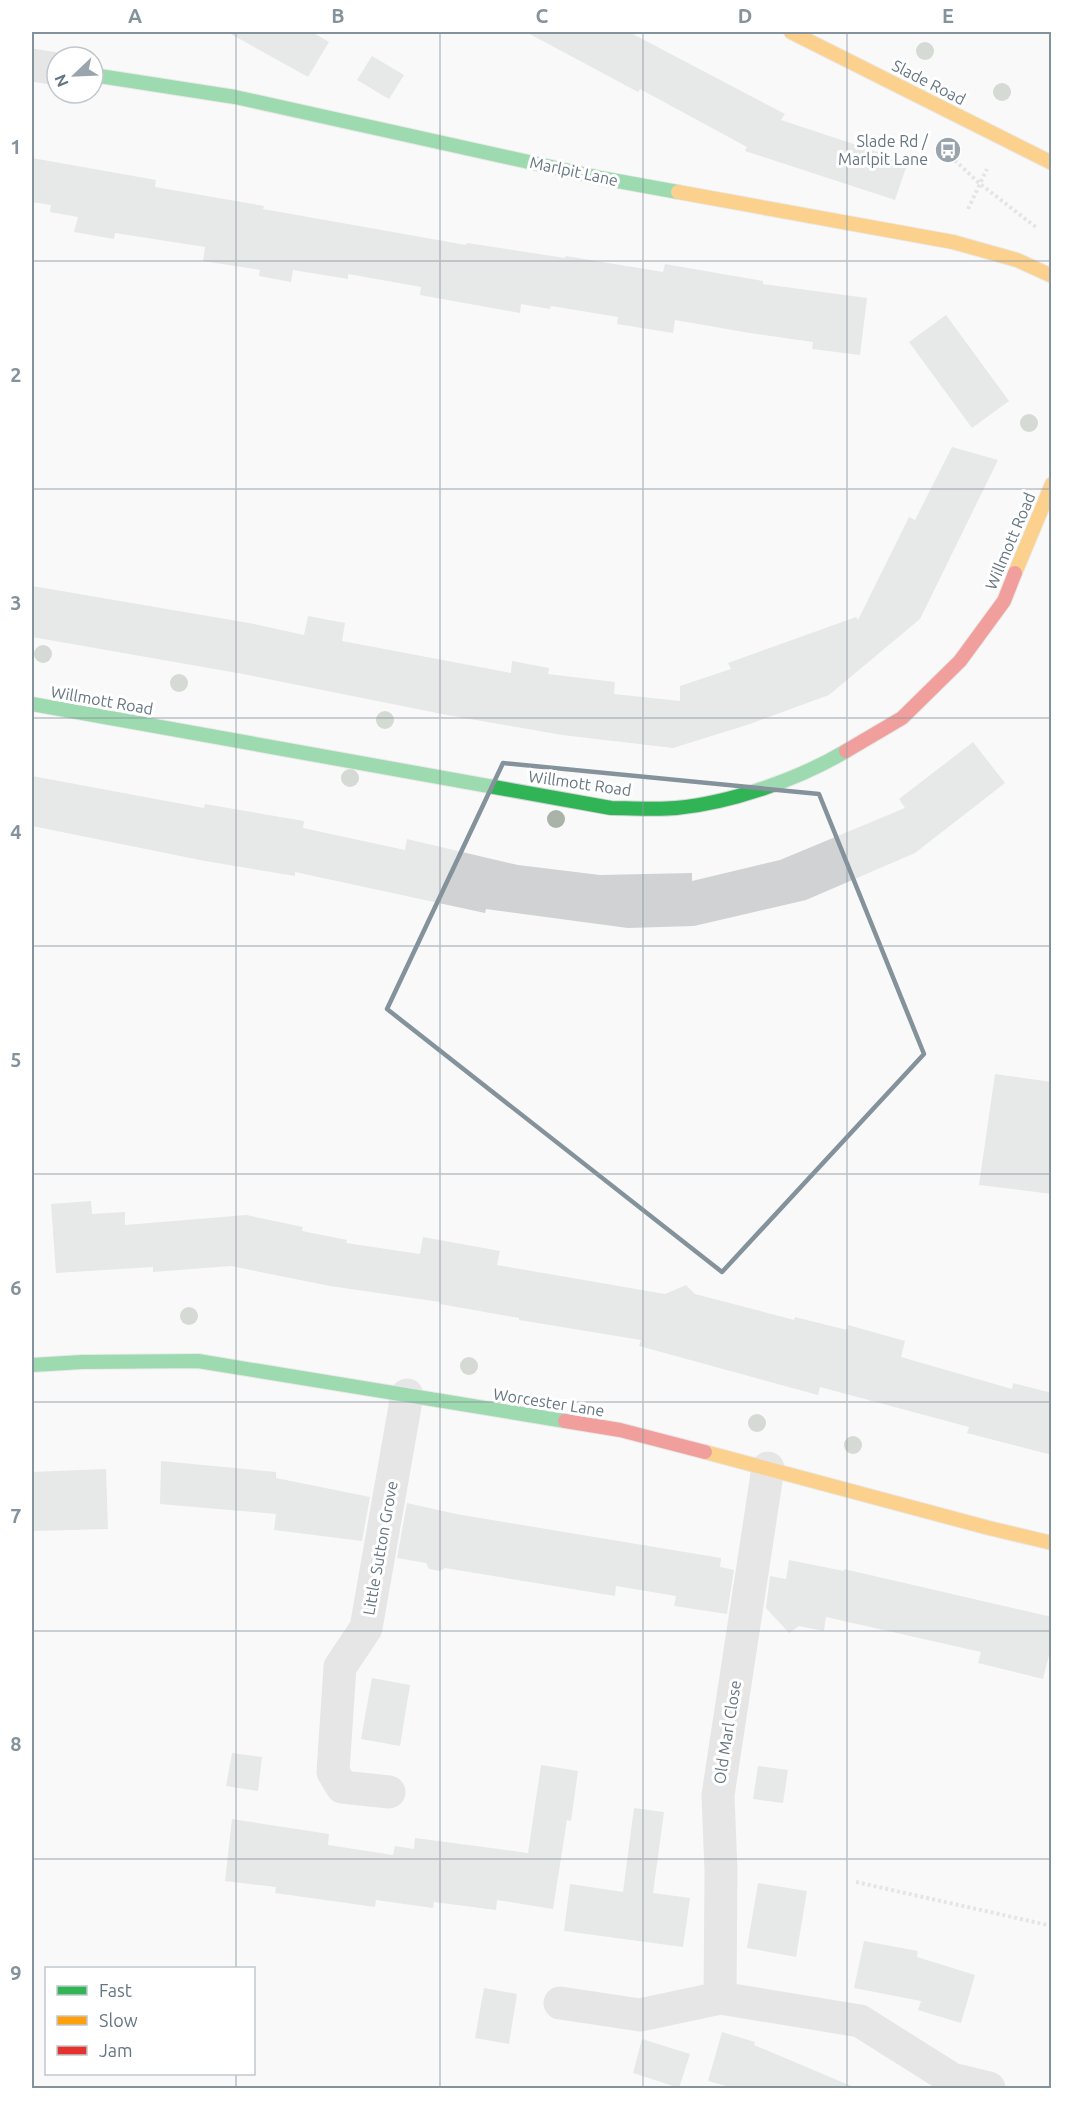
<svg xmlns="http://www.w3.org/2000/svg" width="1083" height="2120" font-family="Ubuntu,sans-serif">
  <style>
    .building { fill: #d0d2d3 }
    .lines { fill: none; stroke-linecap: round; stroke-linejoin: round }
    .fast-casing { stroke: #d5d6d7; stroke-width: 16 }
    .slow-casing { stroke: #d5d6d7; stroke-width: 16 }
    .jam-casing { stroke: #d5d6d7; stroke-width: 16 }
    .path { stroke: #cbcccd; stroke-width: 4; stroke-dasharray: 3 3; stroke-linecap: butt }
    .street { stroke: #cecfd0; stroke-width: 33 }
    .fast { stroke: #30b455; stroke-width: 14 }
    .slow { stroke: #ff9f0a; stroke-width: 14 }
    .jam { stroke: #e5322d; stroke-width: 14 }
    .tree { fill: #a9b3a7 }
    .marked { fill: none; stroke: #84929c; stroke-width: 4.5; stroke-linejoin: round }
    .grid { fill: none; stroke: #84929c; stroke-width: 1.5; stroke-opacity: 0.55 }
    .labels { text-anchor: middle; stroke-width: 6; stroke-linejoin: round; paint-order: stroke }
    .street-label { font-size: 16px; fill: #657683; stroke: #fff }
    .poi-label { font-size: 16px; fill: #657683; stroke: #fff; text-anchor: end }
    .neatline { fill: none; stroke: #84929c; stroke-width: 2 }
    .grid-label { font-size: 20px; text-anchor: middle; font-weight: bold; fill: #84929c }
  </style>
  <rect width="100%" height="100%" fill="#f9f9f9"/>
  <g class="building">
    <polygon points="227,32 312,32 329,42 308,77"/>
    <polygon points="526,32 629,32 785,114 781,120 908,162 895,200 745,151 747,147 640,89 638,92"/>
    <polygon points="372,56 404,75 389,99 357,80"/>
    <polygon points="32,158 156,180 155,187 264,206 263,209 466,245 467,243 565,258 566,256 663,272 665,264 763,281 763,284 867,298 860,355 812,349 813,342 750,333 675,320 673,333 617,324 618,317 551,306 550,309 521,304 520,313 420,295 421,287 348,274 348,279 293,270 291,282 259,276 260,270 203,261 205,247 115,233 114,239 74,232 78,217 50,212 51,205 32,202"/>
    <polygon points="946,315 1009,401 972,428 909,342"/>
    <polygon points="952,447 998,460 920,619 829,695 750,724 673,748 562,735 447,715 243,674 32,637 32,586 249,623 304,635 308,616 345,623 342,641 511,673 512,661 549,668 548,674 615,682 614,694 680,701 680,686 731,669 728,663 856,617 858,620 909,517 915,520"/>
    <polygon points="973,742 1005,783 915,853 806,900 694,926 628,928 486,909 485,913 295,872 295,876 205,861 32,826 32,776 204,808 205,804 304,821 303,828 405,850 407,839 518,865 600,875 692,873 692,881 780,860 905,808 899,799"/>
    <polygon points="995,1074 1052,1082 1052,1194 979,1185"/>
    <polygon points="91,1201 92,1214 125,1212 125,1225 246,1215 303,1227 302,1231 347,1240 346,1243 420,1254 423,1237 500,1251 497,1265 665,1294 686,1285 695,1294 794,1320 795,1317 847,1330 848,1325 905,1341 901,1357 1012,1389 1013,1383 1052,1393 1052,1455 967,1433 969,1427 820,1387 818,1395 639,1346 641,1340 519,1320 519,1318 440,1304 440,1302 330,1286 231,1266 153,1272 153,1267 56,1273 51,1204"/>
    <polygon points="161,1461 276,1472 276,1478 370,1497 362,1541 274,1530 276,1514 160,1504"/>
    <polygon points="106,1469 108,1529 32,1531 32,1472"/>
    <polygon points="407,1503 456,1514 721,1558 720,1567 734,1570 727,1614 674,1606 676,1596 616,1586 615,1596 445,1568 440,1571 429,1569 426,1563 397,1558"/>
    <polygon points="789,1560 844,1571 844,1569 1052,1617 1052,1643 1043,1679 978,1663 981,1652 826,1617 824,1631 799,1626 789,1633 766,1608 770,1576 786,1579"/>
    <polygon points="372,1678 410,1685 400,1746 361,1739"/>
    <polygon points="232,1753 262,1757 258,1791 226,1786"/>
    <polygon points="541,1765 578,1771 571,1821 567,1820 553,1909 497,1900 496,1910 434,1902 433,1908 376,1900 375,1907 275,1893 276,1887 225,1881 232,1819 329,1834 328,1845 393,1855 395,1846 414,1849 415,1838 528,1853"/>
    <polygon points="758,1766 788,1770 783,1803 753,1799"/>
    <polygon points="634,1808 664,1812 653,1893 690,1898 683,1947 564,1931 570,1884 623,1892"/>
    <polygon points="758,1883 807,1891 796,1957 747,1948"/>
    <polygon points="864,1941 918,1951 917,1957 975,1975 961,2023 918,2010 921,2001 854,1988"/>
    <polygon points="484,1988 517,1994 509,2044 475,2038"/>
    <polygon points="722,2032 755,2042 754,2045 856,2088 734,2088 708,2081"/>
    <polygon points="642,2039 690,2054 679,2088 633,2073"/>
  </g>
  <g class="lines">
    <g class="fast-casing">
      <g id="fast">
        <polyline points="93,75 235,97 601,178 678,192"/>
        <path d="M32,704L611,808C632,808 655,810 676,808C731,803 799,779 846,751"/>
        <polyline points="32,1365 82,1362 198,1361 565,1421"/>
      </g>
    </g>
    <g class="slow-casing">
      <g id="slow">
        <polyline points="791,32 1052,163"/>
        <polyline points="678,192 953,242 1017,260 1052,276"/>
        <polyline points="1015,573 1052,484"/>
        <polyline points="705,1452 989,1528 1052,1543"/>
      </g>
    </g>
    <g class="jam-casing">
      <g id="jam">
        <polyline points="846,751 902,718 960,661 1004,601 1015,573"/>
        <polyline points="565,1421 620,1430 705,1452"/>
      </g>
    </g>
    <g class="path">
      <polyline points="946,152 979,183 1037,228"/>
      <polyline points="968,209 987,169"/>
      <polyline points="856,1882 1052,1926"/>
    </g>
    <g class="street">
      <polyline points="32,65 57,69"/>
      <polyline points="389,1792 342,1787 333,1772 340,1667 366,1628 407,1395"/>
      <polyline points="720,1998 721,1871 718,1795 768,1468"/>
      <polyline points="560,2003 640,2015 720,1998 860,2021 952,2079 989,2088"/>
    </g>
    <use href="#fast" class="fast"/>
    <use href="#slow" class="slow"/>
    <use href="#jam" class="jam"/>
  </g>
  <g class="tree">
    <circle cx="925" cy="51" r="9"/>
    <circle cx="1002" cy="92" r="9"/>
    <circle cx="1029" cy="423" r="9"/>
    <circle cx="43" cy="654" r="9"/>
    <circle cx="179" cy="683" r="9"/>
    <circle cx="385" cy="720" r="9"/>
    <circle cx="350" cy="778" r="9"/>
    <circle cx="556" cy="819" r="9"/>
    <circle cx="189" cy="1316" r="9"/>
    <circle cx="469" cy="1366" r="9"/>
    <circle cx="757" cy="1423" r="9"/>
    <circle cx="853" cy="1445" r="9"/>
  </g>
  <path d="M0 0H1083V2120H0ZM503,763L819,794L924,1054L722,1272L387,1009Z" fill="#f9f9f9" fill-opacity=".55" fill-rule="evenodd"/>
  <path class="marked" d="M503,763L819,794L924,1054L722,1272L387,1009Z"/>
  <path class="grid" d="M236,32V1968M440,32V2088M643,32V2088M847,32V2088M32,261H1052M32,489H1052M32,718H1052M32,946H1052M32,1174H1052M32,1402H1052M32,1631H1052M32,1859H1052M236,2074V2088"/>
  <defs>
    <g id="bus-disc" transform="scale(1.35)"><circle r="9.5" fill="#99a4ac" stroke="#fff"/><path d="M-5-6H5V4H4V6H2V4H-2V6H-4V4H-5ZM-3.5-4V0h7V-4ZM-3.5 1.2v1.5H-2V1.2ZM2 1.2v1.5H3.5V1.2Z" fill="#fff"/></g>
  </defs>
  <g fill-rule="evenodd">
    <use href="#bus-disc" x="948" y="150"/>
  </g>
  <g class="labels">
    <g class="street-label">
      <text transform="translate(929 82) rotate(27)" y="6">Slade Road</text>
      <text transform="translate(574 171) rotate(12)" y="6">Marlpit Lane</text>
      <text transform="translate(1010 541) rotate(-67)" y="6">Willmott Road</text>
      <text transform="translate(102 700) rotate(10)" y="6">Willmott Road</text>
      <text transform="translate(580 783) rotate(8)" y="6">Willmott Road</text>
      <text transform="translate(549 1402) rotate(9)" y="6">Worcester Lane</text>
      <text transform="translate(380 1548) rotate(-80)" y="6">Little Sutton Grove</text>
      <text transform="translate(727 1732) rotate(-81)" y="6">Old Marl Close</text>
    </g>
    <g class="poi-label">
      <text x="928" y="147">Slade Rd /<tspan x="928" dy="18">Marlpit Lane</tspan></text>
    </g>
  </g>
  <rect width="1083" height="2120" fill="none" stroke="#ffffff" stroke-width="66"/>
  <rect x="45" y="1967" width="210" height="108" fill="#ffffff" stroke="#c1c8cd" stroke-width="1.5"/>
  <rect x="57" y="1986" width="30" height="9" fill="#30b455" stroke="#c1c8cd" stroke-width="1.5"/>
  <text x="99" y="1997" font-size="18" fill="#657683">Fast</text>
  <rect x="57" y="2016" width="30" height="9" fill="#ff9f0a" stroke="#c1c8cd" stroke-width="1.5"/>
  <text x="99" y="2027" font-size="18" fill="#657683">Slow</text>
  <rect x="57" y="2046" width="30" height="9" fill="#e5322d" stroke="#c1c8cd" stroke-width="1.5"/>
  <text x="99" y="2057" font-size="18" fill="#657683">Jam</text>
  <g transform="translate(75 75) rotate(247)"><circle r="28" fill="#ffffff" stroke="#c1c8cd" stroke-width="1.5"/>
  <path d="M0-4.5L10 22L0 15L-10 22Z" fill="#99a4ac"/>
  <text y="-9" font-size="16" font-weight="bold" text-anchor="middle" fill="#657683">N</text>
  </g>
  <rect x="33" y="33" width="1017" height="2054" class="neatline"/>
  <g class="grid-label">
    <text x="135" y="23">A</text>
    <text x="338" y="23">B</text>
    <text x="542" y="23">C</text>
    <text x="745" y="23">D</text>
    <text x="948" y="23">E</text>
    <text x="16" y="154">1</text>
    <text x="16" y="382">2</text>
    <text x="16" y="610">3</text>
    <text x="16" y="839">4</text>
    <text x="16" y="1067">5</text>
    <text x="16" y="1295">6</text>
    <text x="16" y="1523">7</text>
    <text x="16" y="1751">8</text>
    <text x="16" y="1980">9</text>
  </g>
</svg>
